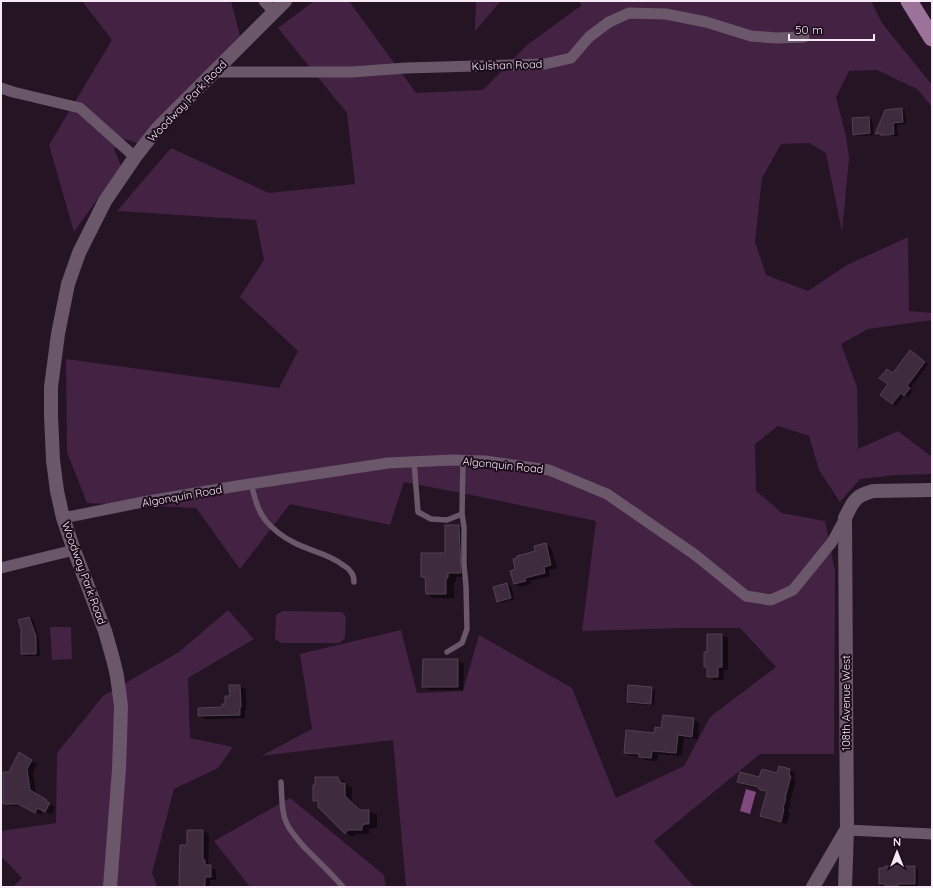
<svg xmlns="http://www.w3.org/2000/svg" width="933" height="888" font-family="Quicksand,sans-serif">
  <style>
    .green { fill: #424 }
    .water { fill: #7f487f }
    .shadow { fill: #0007 }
    .building { fill: #3e2c3e; stroke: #544153 }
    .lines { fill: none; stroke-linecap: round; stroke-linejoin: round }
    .service { stroke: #6a576a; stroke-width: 5.5 }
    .minor { stroke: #6a576a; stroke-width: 11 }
    .tertiary { stroke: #6a576a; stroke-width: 14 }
    .primary { stroke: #9b739a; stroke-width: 17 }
    .labels { text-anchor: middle; stroke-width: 4; stroke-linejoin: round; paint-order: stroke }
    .street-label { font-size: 11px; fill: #f6eaf5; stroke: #1b0b1b }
  </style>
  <rect width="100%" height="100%" fill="#241424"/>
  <g class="green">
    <polygon points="82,1 231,1 240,36 140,144 125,139 114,149 121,166 74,232 49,145 112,40"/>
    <polygon points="314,1 349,1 416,93 483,90 527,45 582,5 578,1 871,1 882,23 932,85 932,107 917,89 877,70 849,71 836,97 846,136 849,158 842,232 826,153 809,143 781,144 762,178 755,242 766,275 808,291 847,265 908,237 909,311 932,313 932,320 868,329 841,344 857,387 858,449 898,431 932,457 932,474 897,475 860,479 840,502 819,470 809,436 778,426 755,444 756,491 782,513 825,521 835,571 834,754 760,754 654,841 694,887 406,887 393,740 261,756 312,729 300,654 401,630 417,693 463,691 479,635 572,688 616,798 684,766 710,717 776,667 740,628 681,628 582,631 596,521 471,495 404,482 390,525 290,504 240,569 196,508 87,503 67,452 66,359 279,388 298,351 240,297 264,260 256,220 117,211 171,148 269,193 355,184 347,113 278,28"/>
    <polygon points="476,1 501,1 475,31"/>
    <polygon points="228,610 254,639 188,678 190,738 233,747 218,768 174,789 152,873 157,887 13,887 22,878 1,856 1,831 56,823 57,753 103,696 179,652"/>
    <polygon points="283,611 342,612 346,617 345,638 340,643 281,643 275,639 276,615"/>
    <polygon points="50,627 71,627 72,659 52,660"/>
    <polygon points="290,798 384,875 386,887 250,887 214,841"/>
  </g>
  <polygon class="water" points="746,789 756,792 750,814 740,811"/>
  <g class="shadow">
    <polygon points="902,109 905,111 906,124 897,125 898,136 885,136 883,135 880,135 877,133"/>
    <polygon points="869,118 872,120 874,135 857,136 854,134"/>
    <polygon points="914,354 928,364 910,389 912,391 908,397 904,395 896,406 881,395 889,384 893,374"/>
    <polygon points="446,526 459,526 467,530 468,577 456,577 456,582 454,582 454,598 434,598 426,594 426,579 422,576 446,554"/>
    <polygon points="545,544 551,548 557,568 549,570 550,576 530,581 531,584 521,587 515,584 517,570"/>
    <polygon points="507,584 511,586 514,599 501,603 498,601"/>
    <polygon points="29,618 33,620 39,639 40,656 26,656 22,654"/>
    <polygon points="708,635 722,635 728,638 728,670 724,670 723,680 714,680 708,676 708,668 705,666 708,653"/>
    <polygon points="458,660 464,664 463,690 429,690 423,686"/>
    <polygon points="230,686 240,686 246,689 246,710 245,710 245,718 205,719 199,716 223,708 231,697"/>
    <polygon points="652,688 655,690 654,705 631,704 628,702"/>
    <polygon points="693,719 699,723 698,739 684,738 682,756 658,754 657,761 646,760 639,756 631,756 625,752 662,729"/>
    <polygon points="20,754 37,764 33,772 36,794 52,804 51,805 55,807 51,815 44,810 41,815 25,806 10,806 4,803 9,773"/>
    <polygon points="779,768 790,770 795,774 794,779 796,780 790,801 791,802 788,812 790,813 787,824 767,819 761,815 767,793 760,789 744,785 739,782 760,778 778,774"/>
    <polygon points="338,778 346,782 346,784 352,788 352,801 362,811 369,811 377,815 377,828 372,828 372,829 369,829 369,834 356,834 353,837 345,833 319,803 314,801"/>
    <polygon points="203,831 209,834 208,863 211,865 211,867 216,870 216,880 210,880 210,887 182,887"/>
    <polygon points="914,867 918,869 918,887 880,887 880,869"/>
  </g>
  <g class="building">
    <polygon points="902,108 903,122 893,123 894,134 890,135 880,135 880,133 875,134 885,110"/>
    <polygon points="869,117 870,133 853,135 852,118"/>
    <polygon points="910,350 925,362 907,386 910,388 904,396 901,393 892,404 880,395 888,384 879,378 887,369 893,373"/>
    <polygon points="445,525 459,525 461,573 448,573 448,578 446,578 446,594 426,594 425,577 421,577 421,553 445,553"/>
    <polygon points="546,543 551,565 544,567 545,573 525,578 526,581 514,584 510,571 515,569 513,559 517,558 517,556 535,551 534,546"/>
    <polygon points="507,583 511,598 497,602 493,587"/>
    <polygon points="29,617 36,636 36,654 21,654 21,629 18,620"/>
    <polygon points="707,634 722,634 722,667 718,667 718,677 707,677 707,667 704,667 704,652 707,652"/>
    <polygon points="423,659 458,659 458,687 422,687"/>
    <polygon points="229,685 240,685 241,707 240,707 240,715 198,716 198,708 222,707 222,704 225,704 225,696 230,696"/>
    <polygon points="628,685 652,687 651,704 627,702"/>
    <polygon points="663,715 694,718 692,737 678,735 676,753 652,751 651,758 639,757 639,754 624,753 626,730 654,733 655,727 661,728"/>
    <polygon points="19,752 32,760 27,769 30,790 47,800 46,801 50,803 45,812 37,808 35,813 18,804 3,804 3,772 9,772"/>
    <polygon points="779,766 790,769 789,775 791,776 785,798 786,798 783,808 784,809 781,822 760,816 767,791 760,790 758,787 737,782 740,772 759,777 762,769 777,773"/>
    <polygon points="315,777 338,777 338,780 340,780 340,783 345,783 345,796 360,810 369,810 369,824 364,824 364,825 362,825 362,830 348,830 345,834 318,807 318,801 313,801 313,785 315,785"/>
    <polygon points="187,830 203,830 203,860 205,860 205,865 211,865 211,877 205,877 205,887 179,887 180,845 187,845"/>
    <polygon points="885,866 915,866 915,884 898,884 898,886 885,886 885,884 879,884 879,868 885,868"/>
  </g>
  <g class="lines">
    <g class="service">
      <polyline points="414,462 418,512 431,519 447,520 462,514"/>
      <path d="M251,484C255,497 257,510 266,521C273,529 283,537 293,542C309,551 328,553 343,565C345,567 349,568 350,571C353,574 354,578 354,582"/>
      <polyline points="447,652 462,643 467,629 466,586 464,564 464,527 462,514 463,460"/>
      <path d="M281,782C282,794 281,807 285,819C288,830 297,838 304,847C317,860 331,873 343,887"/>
    </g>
    <g class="minor">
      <polyline points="264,1 274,12"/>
      <polyline points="214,72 352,72 406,68 545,64 571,58 589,37 609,22 629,13 666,14 706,22 751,36 776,38 804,37"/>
      <polyline points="1,88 13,92 80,108 135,157"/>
      <polyline points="63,518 148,501 237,486 388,463 452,460 485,461 549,470 607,494 694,554 746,596 771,600 793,590 832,542 845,518"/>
      <polyline points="1,568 74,550"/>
      <polyline points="847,830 932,834"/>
    </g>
    <g class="tertiary">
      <polyline points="110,887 119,769 120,740 121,706 117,676 113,659 105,631 74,550 63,518 57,491 53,460 51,416 51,387 58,334 68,284 79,253 105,201 135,157 157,129 285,1"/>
      <polyline points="813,887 845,832"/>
      <path d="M845,887L847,830L845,518C853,502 854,496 873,491L932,490"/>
    </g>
    <polyline class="primary" points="909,1 932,38"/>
  </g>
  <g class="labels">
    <g class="street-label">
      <text transform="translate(507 65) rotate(-2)" y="4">Kulshan Road</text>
      <text transform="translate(187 101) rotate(-46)" y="4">Woodway Park Road</text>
      <text transform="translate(503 465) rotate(6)" y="4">Algonquin Road</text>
      <text transform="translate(182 496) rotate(-10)" y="4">Algonquin Road</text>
      <text transform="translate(84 573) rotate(70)" y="4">Woodway Park Road</text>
      <text transform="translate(846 703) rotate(-90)" y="4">108th Avenue West</text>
    </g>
  </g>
  <rect width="933" height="888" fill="none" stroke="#f6eaf5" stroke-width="4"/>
  <g transform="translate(897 852)" stroke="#1b0b1b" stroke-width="3" paint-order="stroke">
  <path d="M0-3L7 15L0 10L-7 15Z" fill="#f6eaf5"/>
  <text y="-6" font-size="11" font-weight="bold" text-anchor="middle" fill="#f6eaf5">N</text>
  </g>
  <path d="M789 34v6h85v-6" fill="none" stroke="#f6eaf5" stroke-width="2"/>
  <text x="795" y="34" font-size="12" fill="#f6eaf5" stroke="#1b0b1b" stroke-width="3" paint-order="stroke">50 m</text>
</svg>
